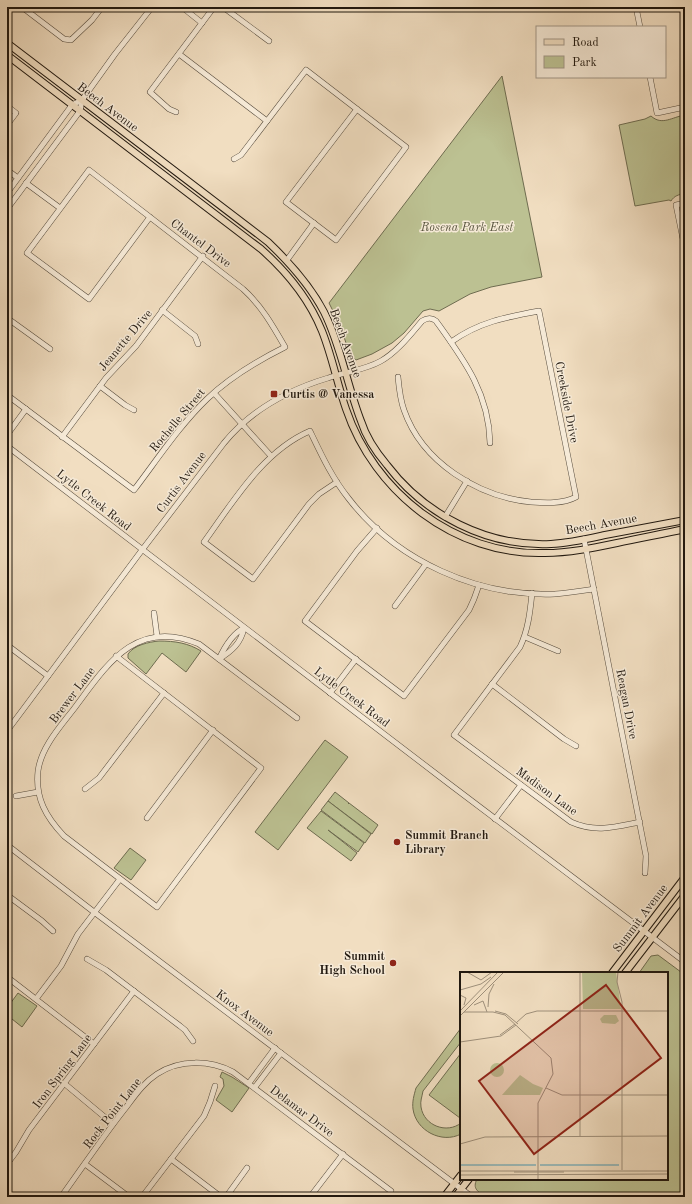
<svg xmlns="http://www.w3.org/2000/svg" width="692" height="1204" font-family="'Old Standard TT',serif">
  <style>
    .green { fill: #bcc192; stroke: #6e6c50 }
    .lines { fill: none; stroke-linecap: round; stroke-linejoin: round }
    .minor-casing { stroke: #554a3c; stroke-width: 6 }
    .major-casing { stroke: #21180f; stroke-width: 8 }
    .minor { stroke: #f6ead7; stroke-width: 5 }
    .major { stroke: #f1dec1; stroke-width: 6 }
    .poi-dot { fill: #8f2418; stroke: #f6ead7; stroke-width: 1.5 }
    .labels { text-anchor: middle; stroke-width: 3; stroke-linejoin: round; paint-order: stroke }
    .street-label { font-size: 12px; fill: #21180f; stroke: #f6ead7 }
    .park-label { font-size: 12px; font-style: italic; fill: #57533d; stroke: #f6ead7 }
    .poi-label { font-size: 12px; font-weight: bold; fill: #21180f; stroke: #f6ead7; text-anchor: start }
    .inset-river { fill: none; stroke: #9dbbba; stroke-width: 2 }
    .inset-road { fill: none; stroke: #9e8f7a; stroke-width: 1 }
    .view { fill: #8f2418; fill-opacity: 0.15; stroke: #8f2418; stroke-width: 2 }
    .inset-edge { fill: none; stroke: #21180f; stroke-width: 2 }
  </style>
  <rect width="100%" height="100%" fill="#f1dec1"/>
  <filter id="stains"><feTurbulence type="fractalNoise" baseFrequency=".005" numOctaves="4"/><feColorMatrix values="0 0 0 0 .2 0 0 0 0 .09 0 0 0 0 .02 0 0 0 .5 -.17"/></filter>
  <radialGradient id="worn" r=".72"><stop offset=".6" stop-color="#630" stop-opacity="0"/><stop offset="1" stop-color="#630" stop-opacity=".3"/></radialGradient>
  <g class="green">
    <polygon points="502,76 542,277 491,287 470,294 439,311 430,309 423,311 404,333 392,343 372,354 356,360 348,354 346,343 340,325 329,303"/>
    <path d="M685,115V194C679,194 674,196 671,201L669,200L635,206L619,125L645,119L651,116C662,126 672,117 685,115Z"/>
    <path d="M159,641C175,641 188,643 201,651L186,672L162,653L146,674L128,658V654C134,645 149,642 159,641Z"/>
    <polygon points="325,740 348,757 278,850 255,832"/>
    <polygon points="335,792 349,803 348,804 349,803 378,825 372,834 328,801"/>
    <polygon points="328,801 371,834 365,843 321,810"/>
    <polygon points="321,811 364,843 358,852 328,830 357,853 351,861 307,828"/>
    <polygon points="130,848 146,860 131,880 114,868"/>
    <path d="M658,955L685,975V1197H487C478,1192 472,1189 477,1179H667V973H639L651,956Z"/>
    <polygon points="18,993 37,1006 22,1027 7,1015 7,1008"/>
    <path d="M461,1028V1042L423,1091C422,1097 420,1101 421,1107C424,1126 447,1134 461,1123V1134C442,1144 416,1131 413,1109C412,1102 414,1095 416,1088Z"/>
    <polygon points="461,1053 461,1116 460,1118 429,1095"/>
    <polygon points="222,1072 232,1077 249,1088 232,1112 216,1100 224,1086 223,1079 220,1077"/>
  </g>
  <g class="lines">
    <g class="minor-casing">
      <g id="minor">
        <polyline points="22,7 64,39 71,40 92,20 102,7"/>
        <polyline points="182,7 202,23"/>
        <polyline points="223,7 269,41"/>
        <polyline points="636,7 640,27"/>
        <polyline points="179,54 267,121"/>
        <polyline points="650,77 657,113 685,107"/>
        <polyline points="7,106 16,113 7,125"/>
        <polyline points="176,112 169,109 150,92 214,7"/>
        <polyline points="234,159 241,155 306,70 406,147 336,240 286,202 357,109"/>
        <polyline points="7,170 18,178"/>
        <polyline points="26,183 60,208"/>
        <polyline points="7,193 72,105 82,100"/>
        <polyline points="685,203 676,205 685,249"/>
        <polyline points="7,209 80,111 82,100 115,54 152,7"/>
        <polyline points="287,260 314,223"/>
        <polyline points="162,310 195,336 198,344"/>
        <polyline points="7,318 50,349"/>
        <path d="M398,377C399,388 400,399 404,410C422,462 478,497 531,502C545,503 563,504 576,497L539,311C506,317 479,322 451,342"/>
        <polyline points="100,386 125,405 134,410"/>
        <polyline points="214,393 271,456"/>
        <path d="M7,395L134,490C157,460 179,426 207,399C230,377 257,361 285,347C273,326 261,305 243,289L89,170L27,253L89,299L150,217"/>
        <polyline points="7,435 26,409"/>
        <polyline points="62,437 106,378 136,346 203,256"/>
        <polyline points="7,446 452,786 685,962"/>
        <path d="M337,482L319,494L309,504L253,579L204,542C233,502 263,451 310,431C321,454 332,478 349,499C397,561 477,597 555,594C569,593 581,591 594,589"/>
        <polyline points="445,517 467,481"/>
        <polyline points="377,528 357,551 305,621 404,696 469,610 474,599 479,585"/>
        <polyline points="584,539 646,856 645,873"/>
        <path d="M532,593C530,613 528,630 520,647L454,735L571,822C596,833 615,827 640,822"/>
        <polyline points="395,606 426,564"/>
        <polyline points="154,613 157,636"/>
        <polyline points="525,637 558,651"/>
        <polyline points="7,645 48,676"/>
        <path d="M116,656L261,768L157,907L64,836C46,817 35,798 38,771C41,748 59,728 73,710C106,666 135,617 199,644L297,718"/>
        <path d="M219,659C232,651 241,643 244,628"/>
        <path d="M219,659C225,646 232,634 244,628"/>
        <polyline points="492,684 564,739 576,746"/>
        <polyline points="330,693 356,659"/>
        <path d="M7,731L142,550L224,443C251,410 288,390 328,378C346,372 365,370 381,361C397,352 410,335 422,321C427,318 431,317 436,321C464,360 489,393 490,443"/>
        <polyline points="85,789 99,778 164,693"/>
        <polyline points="16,796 38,792"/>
        <polyline points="147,818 213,730"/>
        <polyline points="495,819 521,785"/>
        <polyline points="7,845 94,912 472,1197"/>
        <polyline points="7,895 42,921 53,931"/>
        <polyline points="87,959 106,970 180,1026 185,1030 193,1041"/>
        <polyline points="7,977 94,1044"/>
        <polyline points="36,999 61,966 78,934 120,879"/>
        <polyline points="7,1051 9,1053"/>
        <polyline points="249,1083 275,1048"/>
        <polyline points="65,1084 113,1124"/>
        <polyline points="255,1087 281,1053"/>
        <polyline points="171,1159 221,1197"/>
        <polyline points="7,1164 16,1152 29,1130 134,991"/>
        <polyline points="85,1164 129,1197"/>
        <path d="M61,1197C82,1168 102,1138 124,1110C134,1097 143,1083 157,1074C180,1059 210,1060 233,1072L391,1191"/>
        <polyline points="142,1197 204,1116 210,1102 215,1086"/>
        <polyline points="226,1197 247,1168"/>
        <polyline points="310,1197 343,1154"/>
      </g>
    </g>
    <g class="major-casing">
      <g id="major">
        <path d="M7,43L268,242C290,263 310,285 324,312C341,346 347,385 361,421C366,437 376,452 387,465C425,515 487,547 551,544C570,543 587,539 605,535C632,530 658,525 685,520"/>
        <path d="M7,55L261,249C287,272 309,299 322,331C332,356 337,383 346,409C374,492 455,556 545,553C569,553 593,548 617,543C640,538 662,534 685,529"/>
        <polyline points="612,973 685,877"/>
        <polyline points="625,973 685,895"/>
        <polyline points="444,1197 461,1175"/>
        <polyline points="455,1197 469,1179"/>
      </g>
    </g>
    <use href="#minor" class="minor"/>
    <use href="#major" class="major"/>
  </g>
  <g class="poi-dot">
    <rect x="270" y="390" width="8" height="8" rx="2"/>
    <circle cx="397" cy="842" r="4"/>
    <circle cx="393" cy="963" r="4"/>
  </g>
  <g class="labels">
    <g class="street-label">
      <text transform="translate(108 107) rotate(37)" y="4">Beech Avenue</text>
      <text transform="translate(201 243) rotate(37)" y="4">Chantel Drive</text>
      <text transform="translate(125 340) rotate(-50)" y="4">Jeanette Drive</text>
      <text transform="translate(346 343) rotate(70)" y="4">Beech Avenue</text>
      <text transform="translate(567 402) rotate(79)" y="4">Creekside Drive</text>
      <text transform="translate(177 420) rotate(-50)" y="4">Rochelle Street</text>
      <text transform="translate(181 482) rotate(-53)" y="4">Curtis Avenue</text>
      <text transform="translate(94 500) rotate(38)" y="4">Lytle Creek Road</text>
      <text transform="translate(601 524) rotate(-10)" y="4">Beech Avenue</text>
      <text transform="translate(72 695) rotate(-53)" y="4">Brewer Lane</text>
      <text transform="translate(352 697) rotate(37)" y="4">Lytle Creek Road</text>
      <text transform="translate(627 704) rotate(79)" y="4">Reagan Drive</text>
      <text transform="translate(547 791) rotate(36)" y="4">Madison Lane</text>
      <text transform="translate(640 918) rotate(-53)" y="4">Summit Avenue</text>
      <text transform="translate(245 1013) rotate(37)" y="4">Knox Avenue</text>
      <text transform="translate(62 1071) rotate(-53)" y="4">Iron Spring Lane</text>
      <text transform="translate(302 1111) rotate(37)" y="4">Delamar Drive</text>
      <text transform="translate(112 1113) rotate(-52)" y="4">Rock Point Lane</text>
    </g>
    <g class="park-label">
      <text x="467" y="231">Rosena Park East</text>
    </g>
    <g class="poi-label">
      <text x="282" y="398">Curtis @ Vanessa</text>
      <text x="405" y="839">Summit Branch<tspan x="405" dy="14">Library</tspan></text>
      <text x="385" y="960" text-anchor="end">Summit<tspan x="385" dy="14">High School</tspan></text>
    </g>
  </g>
  <g transform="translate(460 972)">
    <rect width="208" height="208" fill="#f1dec1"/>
    <path d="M122,0H156L161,37H123ZM144,43H156L159,49L155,52L142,51L140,47ZM30 98a7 7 0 1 1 14 0a7 7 0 1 1-14 0ZM60,103L73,112L83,116L80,123H42Z" fill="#bcc192"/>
    <path class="inset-river" d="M0,193H76M80,193H159"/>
    <path class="inset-road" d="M7,0L21,8L32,0M158,0L157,10L162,30V198M0,18L21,12L31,5M0,23L6,26L4,33M14,33L23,29L27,40M28,35L29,22L34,12M0,39L38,0M35,39L46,42L58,52M4,40H33L45,43L91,86L93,102L78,131V208M0,44L44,0M56,51L66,42L77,39H208M40,63L55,52M0,70L41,64L56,53M86,116L102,123H208M120,165V0M0,172L25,165L208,164M0,199H208M54,200H104M0,203L208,202"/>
    <path class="view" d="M146,13L201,86L74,182L19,109Z"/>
    <rect width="208" height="208" class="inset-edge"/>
  </g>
  <rect width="692" height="1204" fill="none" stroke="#f1dec1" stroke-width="24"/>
  <rect x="8" y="8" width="676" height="1188" fill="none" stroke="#21180f" stroke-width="2"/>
  <rect x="12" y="12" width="668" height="1180" fill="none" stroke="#21180f"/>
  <rect x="536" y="26" width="130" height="52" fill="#f6ead7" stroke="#a19687"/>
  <rect x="544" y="39" width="20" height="6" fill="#f1dec1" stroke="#a19687"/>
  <text x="572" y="46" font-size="12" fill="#21180f">Road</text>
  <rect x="544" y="56" width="20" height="12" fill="#bcc192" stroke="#a19687"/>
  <text x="572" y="66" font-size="12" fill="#21180f">Park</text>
  <rect width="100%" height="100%" filter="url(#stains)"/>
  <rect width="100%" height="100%" fill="url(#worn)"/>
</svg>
